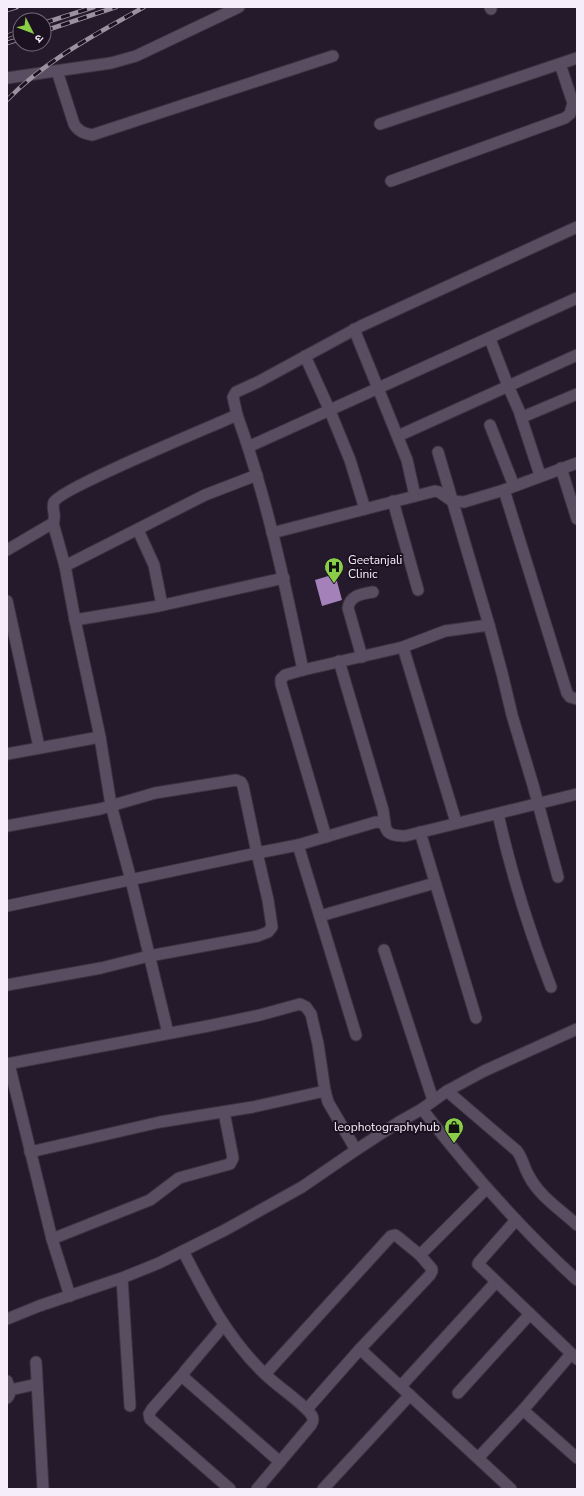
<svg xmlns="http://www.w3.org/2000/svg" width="584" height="1496" font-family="'Nunito Sans','Noto Sans Devanagari',sans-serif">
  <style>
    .building { fill: #a481b9 }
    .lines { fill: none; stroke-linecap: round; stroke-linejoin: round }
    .minor-casing { stroke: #3c3441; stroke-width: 13 }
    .minor { stroke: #594e61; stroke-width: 11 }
    .rail-casing { stroke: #9b92a0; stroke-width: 4.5 }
    .rail { stroke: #1b1121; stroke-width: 3; stroke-dasharray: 9; stroke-linecap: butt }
    .labels { text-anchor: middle; stroke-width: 4; stroke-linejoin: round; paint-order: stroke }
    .poi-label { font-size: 12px; fill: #f5eefa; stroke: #1b1121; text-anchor: start }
  </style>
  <rect width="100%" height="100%" fill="#251a2b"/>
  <polygon class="building" points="335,574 342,600 322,606 315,580"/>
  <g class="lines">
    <g class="minor-casing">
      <g id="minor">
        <polyline points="490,7 491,9"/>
        <path d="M57,71L74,124C78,131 83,133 92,135L333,56"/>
        <polyline points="7,78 111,63 136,56 239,7"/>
        <polyline points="380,124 577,58"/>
        <polyline points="391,181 565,118 570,114 573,103 560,64"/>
        <polyline points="354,329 407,460 415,496"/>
        <polyline points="490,339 508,386 521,415 525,416 577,394"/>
        <polyline points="305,356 330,411 350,460 365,509"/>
        <polyline points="520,414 540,475"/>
        <path d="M237,415C267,498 285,584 303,670L403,647L456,822"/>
        <polyline points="490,425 514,486"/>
        <polyline points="398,436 577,355"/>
        <polyline points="248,447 577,298"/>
        <polyline points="438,452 489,625"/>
        <polyline points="561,468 577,519"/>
        <polyline points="504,490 567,693 570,697 577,699"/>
        <polyline points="393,501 418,590"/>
        <polyline points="53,523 65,566 75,620 159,606 284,578"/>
        <polyline points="138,530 154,565 162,605"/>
        <polyline points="272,533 435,491 439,492 452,501 464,502 504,490 577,463"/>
        <path d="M7,550L53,523C57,516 51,509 54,502C61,488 213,426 237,415L233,397L236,392L258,382L361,326L577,227"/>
        <polyline points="65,566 205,495 257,475"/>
        <polyline points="7,601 39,747"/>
        <polyline points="75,620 100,737 111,805 131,880 168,1033"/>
        <polyline points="403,647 445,631 489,625 502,673 512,715 533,785 558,877"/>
        <path d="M362,657L348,608C350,595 362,594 373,592"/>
        <polyline points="339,661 383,810 385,824"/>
        <polyline points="303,670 285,675 281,679 281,684 326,837"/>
        <polyline points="7,754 100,737"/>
        <path d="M498,814C511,873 529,930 551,987"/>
        <path d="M7,826L100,809L155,793L236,780L241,782L243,786L257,853L298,845L376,822C385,822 384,826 388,832C392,836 400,836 405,836C462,822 520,808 577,794"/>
        <polyline points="420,832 476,1018"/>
        <polyline points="298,845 356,1035"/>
        <polyline points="7,906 257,853 268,900 272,927 268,932 258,936 149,956 101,968 7,985"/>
        <polyline points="320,916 435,883"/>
        <polyline points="384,950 433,1100"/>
        <polyline points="7,1064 208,1026 260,1015 300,1004 306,1007 311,1014 318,1044 325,1091 328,1102 356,1150"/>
        <polyline points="9,1064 52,1239 70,1296"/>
        <path d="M447,1091L517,1151C523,1159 524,1168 529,1176C539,1196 561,1210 577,1225"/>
        <path d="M422,1109C469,1170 520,1228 577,1280"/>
        <polyline points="30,1152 160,1122 253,1107 325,1091"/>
        <polyline points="516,1220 479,1262 478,1264 577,1359"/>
        <polyline points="52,1239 150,1200 179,1178 230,1164 233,1158 224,1112"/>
        <path d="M183,1251C206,1296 229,1341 267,1376C277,1386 307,1406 312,1416C314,1420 313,1422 311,1425L257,1489"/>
        <polyline points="122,1278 130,1406"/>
        <polyline points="7,1319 39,1306 122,1278 159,1263 225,1230 302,1187 356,1150 399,1122 422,1109 447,1091 484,1071 577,1029"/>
        <polyline points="224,1325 185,1371 183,1377 280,1462"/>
        <polyline points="360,1349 511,1489"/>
        <polyline points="36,1362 43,1489"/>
        <polyline points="183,1374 152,1409 149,1414 150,1419 230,1489"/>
        <polyline points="265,1374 391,1236 395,1235 398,1237 420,1255"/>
        <path d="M7,1381C9,1388 12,1393 7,1398"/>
        <polyline points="401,1386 496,1282"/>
        <polyline points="10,1390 37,1384"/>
        <polyline points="458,1393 530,1314"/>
        <polyline points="307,1409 360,1349 430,1275 432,1271 432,1269 420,1255 487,1188"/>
        <polyline points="523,1410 577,1458"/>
        <polyline points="478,1458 523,1410 571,1354"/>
        <polyline points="323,1489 410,1395"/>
      </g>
    </g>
    <use href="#minor" class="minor"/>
    <g class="rail-casing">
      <g id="rail">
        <polyline points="7,10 17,7"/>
        <polyline points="44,23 94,7"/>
        <polyline points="44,31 116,7"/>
        <polyline points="7,36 20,31"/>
        <polyline points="7,43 20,39"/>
        <path d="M7,100C46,60 96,34 144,7"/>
      </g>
    </g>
    <use href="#rail" class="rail"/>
  </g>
  <defs>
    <g id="hospital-pin" transform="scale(1)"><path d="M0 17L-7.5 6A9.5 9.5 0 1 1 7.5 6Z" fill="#8ace48" stroke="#1b1121"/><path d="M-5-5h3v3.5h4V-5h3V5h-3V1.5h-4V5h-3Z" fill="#111"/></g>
    <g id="shop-pin" transform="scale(1)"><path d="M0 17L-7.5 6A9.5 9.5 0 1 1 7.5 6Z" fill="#8ace48" stroke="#1b1121"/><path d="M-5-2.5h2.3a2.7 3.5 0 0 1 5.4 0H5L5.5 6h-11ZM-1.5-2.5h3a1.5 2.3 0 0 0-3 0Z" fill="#111"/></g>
  </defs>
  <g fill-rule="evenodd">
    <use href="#hospital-pin" x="334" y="567"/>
    <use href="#shop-pin" x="454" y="1127"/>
  </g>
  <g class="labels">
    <g class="poi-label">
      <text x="348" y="564">Geetanjali<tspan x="348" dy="14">Clinic</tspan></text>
      <text x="440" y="1131" text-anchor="end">leophotographyhub</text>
    </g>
  </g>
  <rect width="584" height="1496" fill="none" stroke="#f5eefa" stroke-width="16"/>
  <g transform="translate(32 32) rotate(132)"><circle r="19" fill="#1b1121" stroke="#726978"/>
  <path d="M0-3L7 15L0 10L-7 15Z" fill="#8ace48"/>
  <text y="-6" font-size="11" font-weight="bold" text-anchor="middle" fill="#f5eefa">उ</text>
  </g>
</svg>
